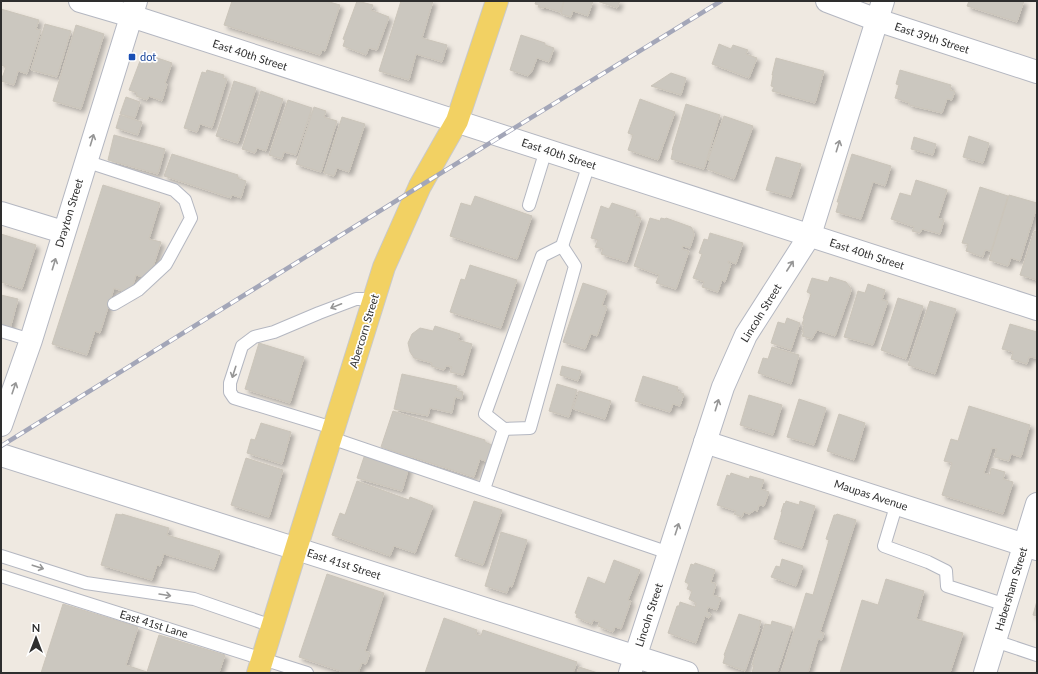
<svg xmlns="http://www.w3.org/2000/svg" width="1038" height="674" font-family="Lato,sans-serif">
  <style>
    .building { fill: #cbc7bf; stroke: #cbc5ba; filter: url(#shadow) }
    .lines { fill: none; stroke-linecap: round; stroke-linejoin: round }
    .lane-casing { stroke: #b4b7c1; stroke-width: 14 }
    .street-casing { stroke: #b4b7c1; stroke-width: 24 }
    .secondary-casing { stroke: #b4b7c1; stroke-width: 24 }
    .primary-casing { stroke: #c9c9c9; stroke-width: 24 }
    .lane { stroke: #fff; stroke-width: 12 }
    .street { stroke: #fff; stroke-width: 22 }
    .secondary { stroke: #fff; stroke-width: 22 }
    .primary { stroke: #f2d163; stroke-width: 22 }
    .rail-casing { stroke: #a3a6b8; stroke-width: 4.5 }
    .rail { stroke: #fff; stroke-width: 3; stroke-dasharray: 9; stroke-linecap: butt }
    .oneway { stroke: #969696 }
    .transit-dot { fill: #1a4fb4; stroke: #fff; stroke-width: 1.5 }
    .labels { text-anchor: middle; stroke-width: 3.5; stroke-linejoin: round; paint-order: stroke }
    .street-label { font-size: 11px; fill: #2e2e2e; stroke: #fff }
    .transit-label { font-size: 11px; fill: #164399; stroke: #fff; text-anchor: start }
  </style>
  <defs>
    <filter id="shadow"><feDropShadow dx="3.5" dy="3.5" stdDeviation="2" flood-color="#0004"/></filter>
  </defs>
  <rect width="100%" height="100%" fill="#efe9e1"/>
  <g class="building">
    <polygon points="232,1 326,1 340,5 325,51 322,50 320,55 224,25"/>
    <polygon points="357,1 373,5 371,10 389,17 377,50 369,48 366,55 343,46 345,40 343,39"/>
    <polygon points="401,1 433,1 422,38 447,45 442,62 416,54 409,80 379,71"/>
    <polygon points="536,1 564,1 560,12 544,7 544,8 538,7 539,5 535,4"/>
    <polygon points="564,1 593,1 588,16 573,11 571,17 561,14"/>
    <polygon points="597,1 620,1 617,8"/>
    <polygon points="969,1 1024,1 1017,22 967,6"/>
    <polygon points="1,9 39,20 36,29 41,30 27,74 18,71 14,85 1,81 6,67 1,65"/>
    <polygon points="45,24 71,31 57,77 31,70"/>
    <polygon points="76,25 104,34 81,109 53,101"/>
    <polygon points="521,35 545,43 545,45 554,48 549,62 537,58 532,71 528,76 510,70"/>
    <polygon points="719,44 731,49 733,45 748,50 746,54 757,58 749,78 712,64"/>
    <polygon points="143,53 172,63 165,83 167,84 162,101 149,96 147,100 136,96 137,93 129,90"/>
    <polygon points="776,58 824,71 815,103 772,91 774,87 771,86 773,75 772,75"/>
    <polygon points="207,70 224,75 223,78 227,79 212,128 200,124 197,132 184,128 202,72 206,73"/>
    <polygon points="900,70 951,85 950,90 955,91 952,100 947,99 942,113 909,105 909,103 895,98 899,85 896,84"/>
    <polygon points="671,73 686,78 681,95 651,86"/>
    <polygon points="234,81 256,88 238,143 216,136"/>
    <polygon points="261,91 283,99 266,151 257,148 255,153 242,149"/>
    <polygon points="126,97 140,102 135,118 120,114"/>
    <polygon points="640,99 675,112 658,160 628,150 633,135 628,133"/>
    <polygon points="288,100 312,108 296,155 284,152 282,159 269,155"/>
    <polygon points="686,104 720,115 704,169 671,159 673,150 672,150"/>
    <polygon points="314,107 326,111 324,117 337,121 321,172 296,164"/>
    <polygon points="120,115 142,122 138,135 116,128"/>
    <polygon points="724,116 753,126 734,179 707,169 710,161 708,160"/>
    <polygon points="342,117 365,124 349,172 337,168 334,176 324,173"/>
    <polygon points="114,135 165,149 158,174 108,160"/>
    <polygon points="969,136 989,143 983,163 963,157"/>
    <polygon points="914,137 936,144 933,155 911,149"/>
    <polygon points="172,154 238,175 237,178 246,181 241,198 232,195 231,198 164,176"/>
    <polygon points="852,154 891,166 885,186 873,182 861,219 836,212 839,202 837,202"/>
    <polygon points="776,157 801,164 791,197 766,190"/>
    <polygon points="916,180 947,190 938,218 944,220 940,234 922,229 920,233 912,231 914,227 891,219 900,193 911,196"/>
    <polygon points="103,185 160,203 149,239 161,242 149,279 136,275 130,294 114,288 100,333 95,331 87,355 52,344"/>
    <polygon points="980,187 1008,196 991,251 985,250 983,257 966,251 968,244 962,243"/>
    <polygon points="1009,195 1037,203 1037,206 1020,261 1011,258 1008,266 989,260"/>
    <polygon points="475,196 532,216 517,259 450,236 461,203 471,206"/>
    <polygon points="612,203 636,211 634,216 641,218 627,262 601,254 603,249 595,247 598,240 591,238 601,206 609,209"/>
    <polygon points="650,218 660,221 661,218 665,219 666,218 691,227 693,230 694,235 690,248 683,246 682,249 689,251 676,289 656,283 659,275 634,266"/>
    <polygon points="1034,231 1037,232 1037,280 1020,275"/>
    <polygon points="710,233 743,243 736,264 728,261 728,263 731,264 725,282 722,280 718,292 702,287 704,282 693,278 702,254 699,253 704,239 708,240"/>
    <polygon points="1,234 36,245 22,289 1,282"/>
    <polygon points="470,265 517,280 501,328 450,312 461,279 465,280"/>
    <polygon points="830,277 846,282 850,287 851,291 835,336 817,330 812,339 802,336 804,332 802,331 804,325 802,324 804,319 803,318 811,294 807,292 812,278 828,282"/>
    <polygon points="583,283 607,291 602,305 607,307 597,336 591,334 585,349 563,342"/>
    <polygon points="868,284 885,290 882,300 888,301 873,345 844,337 858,291 865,293"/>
    <polygon points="1,295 18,299 10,329 1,326"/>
    <polygon points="898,298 923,306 906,359 881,350"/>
    <polygon points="930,301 956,309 935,374 908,365"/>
    <polygon points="787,318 800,323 791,350 771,343 778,322 785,324"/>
    <polygon points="1010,324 1037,332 1037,358 1029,357 1027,364 1011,359 1013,352 1002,349"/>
    <polygon points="435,326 460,334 458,340 472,344 463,375 450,372 452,367 446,366 444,370 431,366 432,363 414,358 410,352 408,343 412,334 420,328 433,331"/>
    <polygon points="259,343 304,357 290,403 245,389"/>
    <polygon points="772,347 799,355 791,384 758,373 763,358 768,359"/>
    <polygon points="562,366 581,371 578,381 560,375"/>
    <polygon points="402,374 457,386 456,390 463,392 462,399 455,397 452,413 430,408 428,416 394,409"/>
    <polygon points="643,376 678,387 677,391 684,394 680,406 673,404 670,412 635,401"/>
    <polygon points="557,384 577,390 569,417 549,411"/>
    <polygon points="579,391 611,401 605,419 573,409"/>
    <polygon points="749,395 782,405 773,435 740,425"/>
    <polygon points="799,399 826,408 814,445 787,437"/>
    <polygon points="969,406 1030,425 1021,457 1011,454 1009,461 994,457 997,449 992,448 984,473 990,475 991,468 1005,472 1003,479 1013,482 1003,514 942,495 952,463 944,461 951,439 958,441"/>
    <polygon points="393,411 485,440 485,442 492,445 487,462 480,459 474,477 381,447"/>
    <polygon points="839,414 865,423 854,460 827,451"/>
    <polygon points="261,423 291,432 282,464 247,453 251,439 255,440"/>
    <polygon points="365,454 409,467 402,491 357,478"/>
    <polygon points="246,458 283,470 269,517 231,505"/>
    <polygon points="731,473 749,479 750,476 764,480 761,489 769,492 764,506 759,505 757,512 755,510 749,514 744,512 742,517 734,514 736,511 717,505 727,475 730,476"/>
    <polygon points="357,481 409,500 410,497 433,506 415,553 394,546 390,556 332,535 340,513 345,515"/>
    <polygon points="474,501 502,510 483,565 455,556"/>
    <polygon points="786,501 799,505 800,501 815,506 802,548 774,539 782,512 781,512 784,503 785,504"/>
    <polygon points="116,514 122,515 122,514 169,528 167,535 220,551 214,569 164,554 160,566 157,565 152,580 101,565"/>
    <polygon points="837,514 856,520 820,632 824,633 822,640 818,639 808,673 781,673 806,593 813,595 829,540 826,539 834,515 836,515"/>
    <polygon points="501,532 527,540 512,587 509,586 507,593 485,586"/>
    <polygon points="782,559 803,566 796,586 771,577 776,566 780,567"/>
    <polygon points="614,560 640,570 628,600 631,601 621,629 615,627 613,632 598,626 600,622 593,620 592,624 576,617 577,614 575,613 588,577 605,584"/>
    <polygon points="695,563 715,570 711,582 716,584 713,595 721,598 717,610 708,607 707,612 711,614 709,618 705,616 696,643 668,633 677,606 679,606 680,602 695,607 696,603 689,599 692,591 687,589 689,584 685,582 691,564 694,565"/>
    <polygon points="327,574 384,593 365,651 370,653 366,664 362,663 358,673 346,673 299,657"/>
    <polygon points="886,579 924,591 916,619 963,633 950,673 840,673 862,600 878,605"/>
    <polygon points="1037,601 1037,616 1033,615"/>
    <polygon points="63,604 138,627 126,665 147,672 159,635 225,655 219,673 41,673"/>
    <polygon points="739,614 761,621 759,628 760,628 745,671 723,663 725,656 724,655"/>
    <polygon points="444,618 477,630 476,634 481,636 483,630 577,662 573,673 425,673"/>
    <polygon points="772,621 792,627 777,673 752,673 754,665 752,665 765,624 771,625"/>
    <polygon points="579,667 598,673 577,673"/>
  </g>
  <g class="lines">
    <g class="lane-casing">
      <g id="lane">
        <polyline points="85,161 174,190 185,200 191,218 166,264 138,290 114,304"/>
        <polyline points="529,205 546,150"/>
        <polyline points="1,331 31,340"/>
        <polyline points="333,428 234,398 230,392 230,383 242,346 254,337 274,332 319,313 356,299 374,299"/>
        <polyline points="504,429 530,428 575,266 562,246"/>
        <polyline points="331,438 669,553"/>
        <polyline points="484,489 504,429 485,414 542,256 562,246 589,164"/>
        <polyline points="897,503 884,546 928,562 946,571 947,586 1006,605"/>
        <polyline points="1,556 86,583 194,599 272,626"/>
        <polyline points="1,576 307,673"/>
        <polyline points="995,641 1037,655"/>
      </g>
    </g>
    <g class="street-casing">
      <g id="street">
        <polyline points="80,1 131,16 1037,309"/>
        <polyline points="827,1 877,20 1037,72"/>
        <polyline points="1,213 63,232"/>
        <polyline points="705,442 1037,549"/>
        <polyline points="1,455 687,673"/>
        <polyline points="630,673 723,387 746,335 810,235 883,1"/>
      </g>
    </g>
    <g class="secondary-casing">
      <g id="secondary">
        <polyline points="1,425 31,340 136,1"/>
        <polyline points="985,673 1037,504"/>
      </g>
    </g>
    <g class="primary-casing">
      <polyline id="primary" points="258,673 296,549 384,267 420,186 457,121 497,1"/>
    </g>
    <use href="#lane" class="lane"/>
    <use href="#street" class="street"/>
    <use href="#secondary" class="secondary"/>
    <use href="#primary" class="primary"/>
    <g class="rail-casing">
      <polyline id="rail" points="1,446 420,186 721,1"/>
    </g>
    <use href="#rail" class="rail"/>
  </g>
  <defs><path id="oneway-shaft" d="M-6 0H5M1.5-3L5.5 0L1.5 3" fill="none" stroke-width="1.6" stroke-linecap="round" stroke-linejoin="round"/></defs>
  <g class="oneway">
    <use href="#oneway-shaft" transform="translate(92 140) rotate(-73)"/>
    <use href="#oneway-shaft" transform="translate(838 146) rotate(-73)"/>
    <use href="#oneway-shaft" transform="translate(54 264) rotate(-73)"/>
    <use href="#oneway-shaft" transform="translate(790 266) rotate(-57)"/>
    <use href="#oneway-shaft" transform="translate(336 306) rotate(158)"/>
    <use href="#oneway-shaft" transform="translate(234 372) rotate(108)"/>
    <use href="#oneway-shaft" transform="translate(14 388) rotate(-71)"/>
    <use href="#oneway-shaft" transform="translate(717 405) rotate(-73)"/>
    <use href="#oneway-shaft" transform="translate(677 529) rotate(-72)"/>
    <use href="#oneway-shaft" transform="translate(38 567) rotate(18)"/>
    <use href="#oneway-shaft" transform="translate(165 595) rotate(9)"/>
  </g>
  <rect class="transit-dot" x="128" y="53" width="8" height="8" rx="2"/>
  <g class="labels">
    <g class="street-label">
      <text transform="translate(932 38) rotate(18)" y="4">East 39th Street</text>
      <text transform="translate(250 55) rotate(18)" y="4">East 40th Street</text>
      <text transform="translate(559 154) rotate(18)" y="4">East 40th Street</text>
      <text transform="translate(69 213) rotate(-73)" y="4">Drayton Street</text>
      <text transform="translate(867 254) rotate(18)" y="4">East 40th Street</text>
      <text transform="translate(761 313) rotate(-58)" y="4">Lincoln Street</text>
      <text transform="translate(364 331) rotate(-73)" y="4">Abercorn Street</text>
      <text transform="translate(871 495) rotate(18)" y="4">Maupas Avenue</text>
      <text transform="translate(344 564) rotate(18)" y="4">East 41st Street</text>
      <text transform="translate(1011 589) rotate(-73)" y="4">Habersham Street</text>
      <text transform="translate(649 615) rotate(-72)" y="4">Lincoln Street</text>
      <text transform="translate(154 624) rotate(17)" y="4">East 41st Lane</text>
    </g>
    <g class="transit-label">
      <text x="140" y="61">dot</text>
    </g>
  </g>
  <rect width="1038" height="674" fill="none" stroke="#2e2e2e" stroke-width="4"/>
  <g transform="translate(36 638)" stroke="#ffffff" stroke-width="3" paint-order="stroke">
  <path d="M0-3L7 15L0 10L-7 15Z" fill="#2e2e2e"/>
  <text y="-6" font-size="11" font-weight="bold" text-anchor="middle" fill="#2e2e2e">N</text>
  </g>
</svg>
